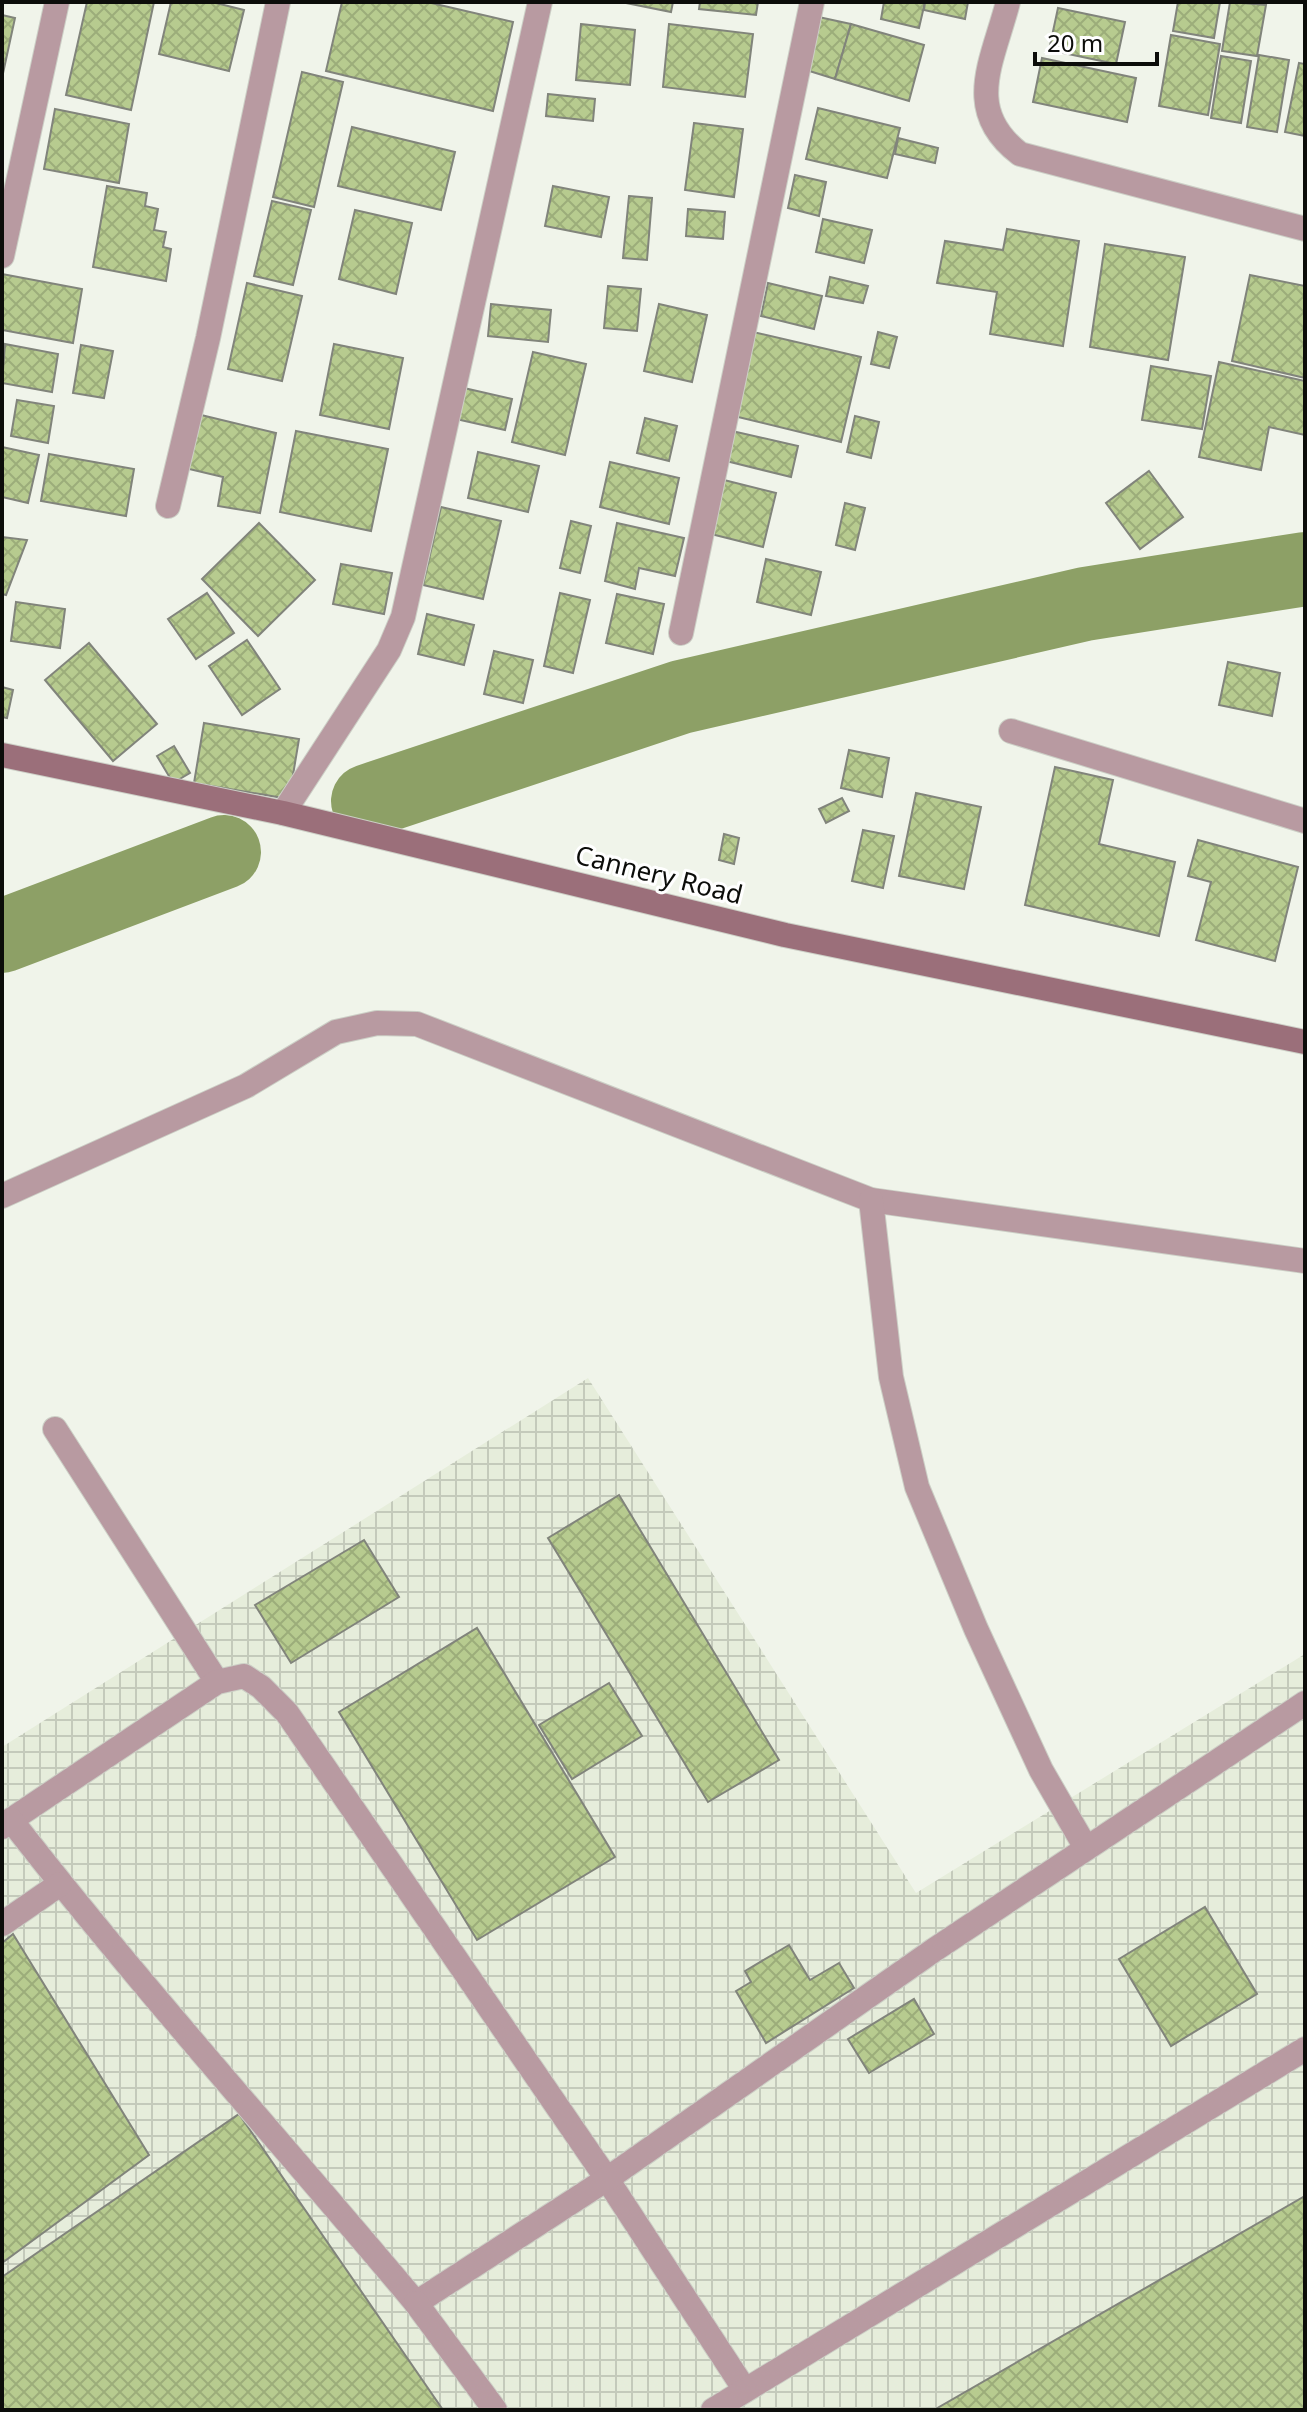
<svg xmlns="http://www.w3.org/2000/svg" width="1307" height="2412" font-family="'Noto Sans',sans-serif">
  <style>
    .industrial { fill: url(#industrial-grid) }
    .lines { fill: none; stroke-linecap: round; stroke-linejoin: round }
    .river { stroke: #8da066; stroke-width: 74 }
    .building { fill: url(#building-cross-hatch); stroke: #81847b; stroke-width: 2 }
    .service-casing { stroke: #cccfc6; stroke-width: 26 }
    .minor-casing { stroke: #cccfc6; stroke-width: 26 }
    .secondary-casing { stroke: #cccfc6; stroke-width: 26 }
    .service { stroke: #b89aa1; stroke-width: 24 }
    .minor { stroke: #b89aa1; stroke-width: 24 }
    .secondary { stroke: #9b6f7a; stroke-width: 24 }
    .labels { text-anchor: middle; stroke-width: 6; stroke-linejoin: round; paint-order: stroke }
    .street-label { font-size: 26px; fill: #0c0d0a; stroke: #fff }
  </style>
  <defs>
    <pattern id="industrial-grid" width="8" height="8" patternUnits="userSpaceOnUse" patternTransform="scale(2)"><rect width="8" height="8" fill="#e6eddb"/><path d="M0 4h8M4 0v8" fill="none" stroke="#c4cabb"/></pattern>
    <pattern id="building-cross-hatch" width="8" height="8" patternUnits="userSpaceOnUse" patternTransform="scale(2)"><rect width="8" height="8" fill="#b7cb8f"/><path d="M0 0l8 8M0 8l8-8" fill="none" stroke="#9cad7a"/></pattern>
  </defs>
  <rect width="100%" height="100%" fill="#f0f4ea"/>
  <polygon class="industrial" points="588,1378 916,1893 1305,1654 1305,2410 2,2410 2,1747"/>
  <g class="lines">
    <g class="river">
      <polyline points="368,801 681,697 1085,604 1305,569"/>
      <polyline points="2,936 224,852"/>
    </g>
  </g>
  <g class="building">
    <polygon points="87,2 154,2 131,110 66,95"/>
    <polygon points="171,2 212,2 244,10 229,71 159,54"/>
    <polygon points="342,2 427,2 513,22 493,111 326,71"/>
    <polygon points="621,2 673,2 671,12"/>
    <polygon points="700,2 758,2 756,15 699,9"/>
    <polygon points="884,2 925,2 919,28 881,19"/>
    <polygon points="925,2 968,2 965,19 924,10"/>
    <polygon points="1178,2 1220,2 1214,38 1173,31"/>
    <polygon points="1230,2 1266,5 1257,56 1222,51"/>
    <polygon points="1058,8 1125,22 1116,64 1049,50"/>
    <polygon points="2,15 15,18 2,78"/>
    <polygon points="814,16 851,24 835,79 803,69"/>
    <polygon points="581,24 635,30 630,85 576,80"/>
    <polygon points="669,24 753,34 745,97 663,87"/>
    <polygon points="851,24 924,45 909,101 835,79"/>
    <polygon points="1171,35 1220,44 1208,115 1159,106"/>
    <polygon points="1259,55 1289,60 1277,132 1247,127"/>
    <polygon points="1221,56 1251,61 1241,123 1211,118"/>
    <polygon points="1042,58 1136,78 1127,122 1033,102"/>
    <polygon points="1299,63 1305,64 1305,136 1285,132"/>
    <polygon points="302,72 343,82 314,207 273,197"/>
    <polygon points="548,94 595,99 593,121 546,116"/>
    <polygon points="818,108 900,128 887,178 806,159"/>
    <polygon points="55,109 129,124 119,183 44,169"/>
    <polygon points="694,123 743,129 734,197 685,190"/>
    <polygon points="352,127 455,152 441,210 338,186"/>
    <polygon points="898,138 938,148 935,163 895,154"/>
    <polygon points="795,175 826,182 819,216 788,208"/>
    <polygon points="107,186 147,193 145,206 158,209 154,230 166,232 163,247 171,249 166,281 93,267"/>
    <polygon points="553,186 609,197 601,237 545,226"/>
    <polygon points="629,196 652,198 647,260 623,258"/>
    <polygon points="272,201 311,210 293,285 254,276"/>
    <polygon points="688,209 725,212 723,239 686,236"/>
    <polygon points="355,210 412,223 396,294 339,279"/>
    <polygon points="823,219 872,230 864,263 816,252"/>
    <polygon points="1007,229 1079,241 1063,346 990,334 997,292 937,283 945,241 1003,250"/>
    <polygon points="1105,244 1185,257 1168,360 1090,347"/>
    <polygon points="2,274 82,289 73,343 2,330"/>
    <polygon points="1250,275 1305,286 1305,378 1232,361"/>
    <polygon points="830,277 868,286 863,303 826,296"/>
    <polygon points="247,283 302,296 282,381 228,369"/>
    <polygon points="768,283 822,296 814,329 761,316"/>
    <polygon points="608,286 641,289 637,331 604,328"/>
    <polygon points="491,304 551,310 548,342 488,336"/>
    <polygon points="659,304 707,315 692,382 644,371"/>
    <polygon points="753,332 861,357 841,442 734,416"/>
    <polygon points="878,332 897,337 889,368 871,364"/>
    <polygon points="5,344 58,354 52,392 2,383"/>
    <polygon points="334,344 403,358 389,429 320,415"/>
    <polygon points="81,345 113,351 104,398 73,393"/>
    <polygon points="533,352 586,364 565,455 512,442"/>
    <polygon points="1219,362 1305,381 1305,435 1269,427 1261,470 1199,457"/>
    <polygon points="1151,366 1211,376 1202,429 1142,420"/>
    <polygon points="464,388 512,399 505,430 456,419"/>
    <polygon points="17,400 54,406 48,443 11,436"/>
    <polygon points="197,414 276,433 260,513 218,506 223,477 185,468"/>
    <polygon points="855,416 879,422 871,458 847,452"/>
    <polygon points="645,418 677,426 669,461 637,453"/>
    <polygon points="296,431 388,449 371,531 280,512"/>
    <polygon points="732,431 798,446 791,477 726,461"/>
    <polygon points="2,447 39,455 28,503 2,497"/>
    <polygon points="478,452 539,466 528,512 468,498"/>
    <polygon points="49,454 134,469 126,516 41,501"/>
    <polygon points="610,462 679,478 669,524 600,507"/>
    <polygon points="1149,471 1183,517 1140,549 1106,503"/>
    <polygon points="720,479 776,493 763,547 707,533"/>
    <polygon points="845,503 865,508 855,550 836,545"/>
    <polygon points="441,507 501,521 483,599 423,585"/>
    <polygon points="571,521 591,526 580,573 560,568"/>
    <polygon points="259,523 315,580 258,636 202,579"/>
    <polygon points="617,523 684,538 675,576 639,568 635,589 605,581"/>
    <polygon points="2,537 27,540 6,595 2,594"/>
    <polygon points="766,559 821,572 811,615 757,602"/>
    <polygon points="341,564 392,573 384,614 333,604"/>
    <polygon points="207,593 234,633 196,659 168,619"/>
    <polygon points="560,593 590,600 573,673 544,666"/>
    <polygon points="617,594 664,604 653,654 606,643"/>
    <polygon points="16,602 65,609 60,648 11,641"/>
    <polygon points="427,614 474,625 464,665 418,654"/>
    <polygon points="247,640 280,689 242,715 209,666"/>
    <polygon points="89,643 157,724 113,761 45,680"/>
    <polygon points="494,651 533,660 523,703 484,694"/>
    <polygon points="1228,662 1280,673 1272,716 1219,705"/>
    <polygon points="2,687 13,690 7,718 2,717"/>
    <polygon points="204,723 299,739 289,799 194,783"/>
    <polygon points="174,746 190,773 173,783 157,756"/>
    <polygon points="849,750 889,758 882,797 841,788"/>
    <polygon points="1055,767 1113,780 1099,844 1175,862 1159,936 1025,905"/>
    <polygon points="916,793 981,807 964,889 899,876"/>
    <polygon points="842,798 849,811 826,823 819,809"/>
    <polygon points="863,830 894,836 883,888 852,881"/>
    <polygon points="724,834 739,838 734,864 719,860"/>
    <polygon points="1198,840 1298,867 1275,961 1196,940 1211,882 1188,876"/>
    <polygon points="619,1495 779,1760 708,1802 548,1538"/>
    <polygon points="364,1540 399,1597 291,1663 255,1605"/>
    <polygon points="477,1628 615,1857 477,1940 339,1712"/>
    <polygon points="609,1683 642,1736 572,1779 539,1725"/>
    <polygon points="1205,1907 1257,1994 1171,2046 1119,1959"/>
    <polygon points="13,1934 149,2155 2,2263 2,1943"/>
    <polygon points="789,1945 810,1980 839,1963 854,1988 766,2043 736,1991 751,1982 745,1971"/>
    <polygon points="914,1999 934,2034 869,2073 848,2039"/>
    <polygon points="239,2114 443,2410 2,2410 2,2277"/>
    <polygon points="1305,2196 1305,2410 934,2410"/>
  </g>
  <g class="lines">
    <g class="service-casing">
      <g id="service">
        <polyline points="2,1196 246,1086 336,1032 377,1023 417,1024 871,1200 1305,1261"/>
        <polyline points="871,1200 891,1377 917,1487 976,1629 1041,1770 1086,1848"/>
        <polyline points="55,1429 217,1682"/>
        <polyline points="11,1820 217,1682 244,1676 261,1687 287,1713 607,2179 745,2390"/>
        <path d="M2,1827L11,1820C140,1986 281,2142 416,2303L607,2179L934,1950L1305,1703"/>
        <polyline points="2,1924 60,1884"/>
        <polyline points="416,2303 495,2410"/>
        <polyline points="713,2410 1305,2049"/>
      </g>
    </g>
    <g class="minor-casing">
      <g id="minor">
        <path d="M1008,2C993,61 962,110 1020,154L1305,229"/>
        <polyline points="2,256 57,2"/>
        <polyline points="168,506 208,338 278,2"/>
        <polyline points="681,633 812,2"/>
        <polyline points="1011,731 1305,821"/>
        <polyline points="283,813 389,650 403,617 540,2"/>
      </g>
    </g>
    <g class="secondary-casing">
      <polyline id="secondary" points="2,755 283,813 785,935 1305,1042"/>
    </g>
    <use href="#service" class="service"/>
    <use href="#minor" class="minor"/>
    <use href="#secondary" class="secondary"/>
  </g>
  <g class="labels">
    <g class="street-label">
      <text transform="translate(659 875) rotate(14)" y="9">Cannery Road</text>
    </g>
  </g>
  <rect width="1307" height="2412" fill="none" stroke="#0c0d0a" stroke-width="8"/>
  <path d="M1035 52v12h122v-12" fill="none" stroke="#0c0d0a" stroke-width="4"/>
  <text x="1047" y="52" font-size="24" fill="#0c0d0a" stroke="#ffffff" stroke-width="6" paint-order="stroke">20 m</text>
</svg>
